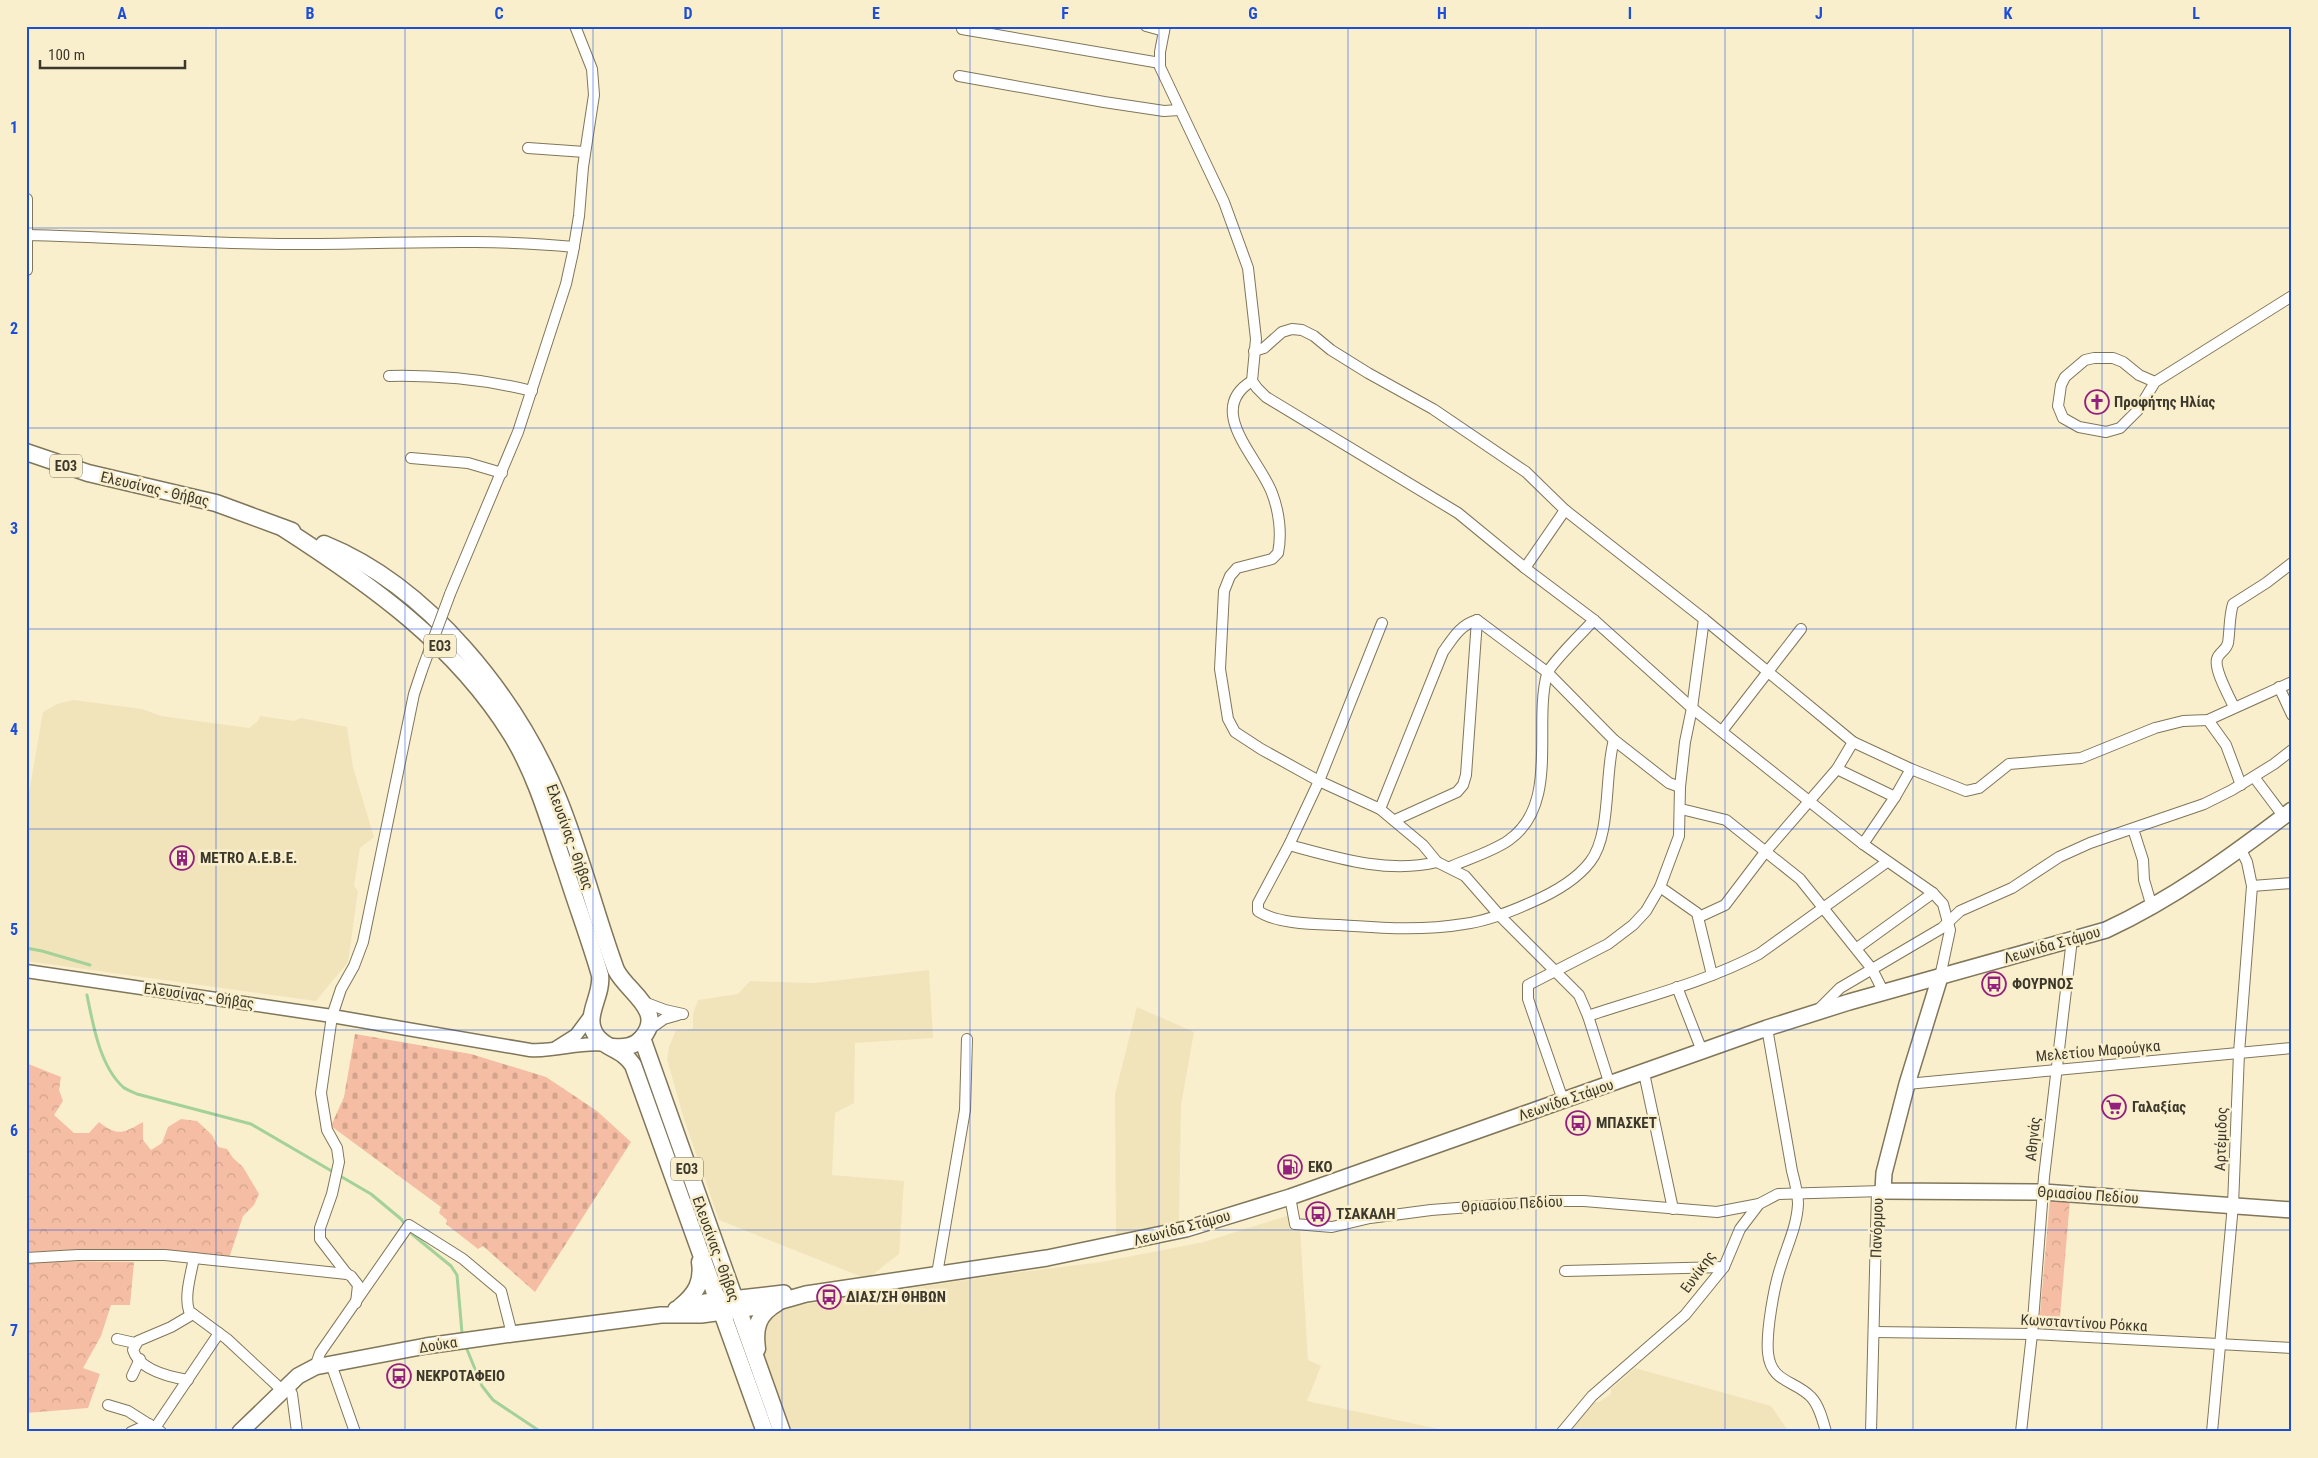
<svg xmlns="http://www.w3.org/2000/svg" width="2318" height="1458" font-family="'Roboto Condensed',sans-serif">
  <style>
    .built { fill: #f1e4bb }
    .forest { fill: url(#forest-crowns) }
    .cemetery { fill: url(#cemetery-stones) }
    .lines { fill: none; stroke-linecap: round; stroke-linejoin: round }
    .stream { stroke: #a3d197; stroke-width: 3 }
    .minor-casing { stroke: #807659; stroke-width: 12 }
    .tertiary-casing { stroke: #807659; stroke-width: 15 }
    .secondary-casing { stroke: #807659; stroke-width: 18 }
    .primary-casing { stroke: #807659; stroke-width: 19 }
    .minor { stroke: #fff; stroke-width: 10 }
    .tertiary { stroke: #fff; stroke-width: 12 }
    .secondary { stroke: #fff; stroke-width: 15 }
    .primary { stroke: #fff; stroke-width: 16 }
    .minor-bridge-casing { stroke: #807659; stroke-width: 12; stroke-linecap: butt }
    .minor-bridge { stroke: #fff; stroke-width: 10 }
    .grid { fill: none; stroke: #1d4ed8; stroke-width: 1; stroke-opacity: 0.55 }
    .labels { text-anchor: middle; stroke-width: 5; stroke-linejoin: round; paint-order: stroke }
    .shield { fill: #f9efcd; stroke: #756f5c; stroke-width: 1 }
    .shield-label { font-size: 14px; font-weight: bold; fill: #3c382b }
    .poi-label { font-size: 15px; font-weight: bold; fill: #3c382b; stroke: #f9efcd; text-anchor: start }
    .street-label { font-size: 15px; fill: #3c382b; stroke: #f9efcd }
    .neatline { fill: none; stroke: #1d4ed8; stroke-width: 2 }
    .grid-label { font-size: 16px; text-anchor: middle; font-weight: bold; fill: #1d4ed8 }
  </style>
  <defs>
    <pattern id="forest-crowns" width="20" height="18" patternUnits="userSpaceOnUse" patternTransform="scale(1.25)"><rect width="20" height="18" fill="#f5bda3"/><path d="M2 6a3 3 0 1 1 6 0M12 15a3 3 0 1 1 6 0" fill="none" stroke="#d3a38c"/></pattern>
    <pattern id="cemetery-stones" width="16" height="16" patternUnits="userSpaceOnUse" patternTransform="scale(1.25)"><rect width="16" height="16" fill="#f5bda3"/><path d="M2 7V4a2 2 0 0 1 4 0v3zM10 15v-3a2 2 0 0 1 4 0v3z" fill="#d3a38c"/></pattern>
  </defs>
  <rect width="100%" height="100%" fill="#f9efcd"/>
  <g class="built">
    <polygon points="73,700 142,709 161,716 249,728 258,721 260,716 294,721 301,718 347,727 353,767 374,837 360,848 354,886 358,891 348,962 316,1001 26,961 26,810 43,712 57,704"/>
    <polygon points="929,970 933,1038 855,1043 854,1103 835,1113 832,1175 904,1181 899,1254 867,1279 719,1220 683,1116 667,1059 669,1047 676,1030 693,1029 693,1014 698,1000 738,994 750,981 814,983"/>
    <polygon points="1137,1007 1194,1032 1181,1105 1179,1224 1116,1236 1115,1094"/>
    <polygon points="1299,1212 1308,1360 1321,1366 1307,1401 1453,1432 792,1432 747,1313 999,1275 1101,1262 1204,1242"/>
    <polygon points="1635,1368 1771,1406 1789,1432 1569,1432 1594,1402 1599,1402 1611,1394 1611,1389"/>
  </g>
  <g class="forest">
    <path d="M26,1063L61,1077L59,1090L63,1101L54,1115L74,1133H89L99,1122C118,1137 124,1133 143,1122V1140L151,1150L162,1143L168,1127L181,1119L197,1121L212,1135L218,1147L227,1149L233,1158L243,1167L259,1194L254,1205L243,1216L229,1258L146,1249L26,1252Z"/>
    <polygon points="2050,1198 2070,1200 2059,1328 2039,1326"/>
    <polygon points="55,1261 134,1262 130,1305 111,1305 101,1336 83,1368 100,1374 88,1408 26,1413 26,1264"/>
  </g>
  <polygon class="cemetery" points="355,1034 471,1054 546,1077 597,1111 631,1142 535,1292 483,1246 478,1249 446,1224 447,1220 439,1213 441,1207 331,1126 344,1097"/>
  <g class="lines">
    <g class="stream">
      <polyline points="26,948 42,951 90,965"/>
      <path d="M87,995C93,1025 100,1066 123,1087C127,1090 133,1092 137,1094L251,1124L371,1194L401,1219L413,1235L451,1266L457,1275L462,1333"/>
      <polyline points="466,1347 482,1386 493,1400 541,1432"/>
    </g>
    <g class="minor-casing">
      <g id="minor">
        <polyline points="1146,26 1164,31"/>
        <polyline points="1165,26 1160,52 1160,67 1224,202 1248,268 1256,339 1252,381 1257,388 1266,397 1458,513 1525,568 1594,620 1692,708 1863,844 1933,893 1943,904 1950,930 1940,977"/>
        <polyline points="962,29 1160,63"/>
        <polyline points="959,76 1104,102 1164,111 1179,110"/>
        <polyline points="528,148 585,152"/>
        <polyline points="27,199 27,270"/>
        <path d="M26,235C111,237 195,243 279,244C377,245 476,237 574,247"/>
        <polyline points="1254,351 1264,348 1282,332 1292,329 1302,330 1314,336 1331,350 1368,373 1433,409 1526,472 1565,510 1704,619 1853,742 1911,769 1966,791 1979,788 2009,764 2081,758 2155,728 2183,721 2208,720 2292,682"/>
        <path d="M389,376C438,375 484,379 532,391"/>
        <path d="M1252,381C1204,410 1259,458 1272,493C1279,511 1282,534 1278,553L1272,559L1237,568L1230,576L1224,591L1220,669L1228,719L1235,732L1261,749L1319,781L1380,809L1423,845L1437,862L1465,876L1500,916L1579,995L1588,1016L1610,1085"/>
        <polyline points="2155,382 2139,375 2123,362 2113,358 2094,358 2085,360 2065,377 2061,385 2058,406 2063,418 2079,427 2106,432 2120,428 2138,410 2155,382 2292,296"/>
        <polyline points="411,458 468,463 502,473"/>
        <polyline points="1525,568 1565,510"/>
        <polyline points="450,594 518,432 566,284 573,252 579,216 583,167 594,95 592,69 575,26"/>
        <path d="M1382,623L1319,781L1289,845L1258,903V911C1277,924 1315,924 1339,925C1380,928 1422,931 1464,924C1487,921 1510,912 1532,902C1553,893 1576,880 1590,862C1612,834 1604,774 1614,740"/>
        <polyline points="2279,687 2292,715"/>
        <path d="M2234,707C2229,696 2214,670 2217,659C2219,652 2226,651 2228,643C2230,630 2229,617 2233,604L2266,583L2292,563"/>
        <polyline points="2208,720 2226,745 2241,785"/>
        <polyline points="1722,731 1801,629"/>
        <polyline points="1837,769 1895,797"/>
        <polyline points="2254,777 2284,817"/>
        <path d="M1380,809L1443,652C1453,638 1460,625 1477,620L1547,672L1614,740L1669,783L1680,787"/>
        <polyline points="1681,809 1726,820 1800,879 1872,969 1884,993"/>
        <polyline points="1395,820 1457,792 1463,785 1466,775 1477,620"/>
        <polyline points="2133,829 2143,860 2144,880 2152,907"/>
        <polyline points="1863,844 1895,797 1911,769"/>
        <path d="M1289,845C1337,858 1388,874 1437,862"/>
        <path d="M1450,867C1468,859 1494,851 1509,840C1560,804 1533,726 1547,674C1550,664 1585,630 1594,620"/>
        <polyline points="2252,886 2292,883"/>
        <polyline points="1660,887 1697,913 1712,975"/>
        <polyline points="1699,917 1725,905 1766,851 1837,769 1853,742"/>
        <polyline points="1857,948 1933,893"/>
        <polyline points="1677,987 1702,1051"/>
        <polyline points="644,1002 665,1010 683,1014"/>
        <polyline points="1817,1011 1840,988 1942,928 1960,911 2012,888 2059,857 2090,843 2204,804 2232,790 2274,764 2292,750"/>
        <path d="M1588,1016C1645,997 1706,982 1759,954L1887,862"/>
        <path d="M1767,1028L1792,1171C1795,1182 1798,1193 1798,1204C1797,1226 1787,1246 1781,1266C1774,1286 1766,1332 1768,1353C1771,1383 1795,1380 1811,1397C1819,1405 1823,1421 1826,1432"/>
        <polyline points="647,1031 664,1019 678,1015"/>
        <polyline points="1644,1073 1673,1209"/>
        <polyline points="1907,1084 2292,1048"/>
        <polyline points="1563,1100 1528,999 1528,985 1608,944 1633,925 1646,911 1660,887 1679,836 1680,787 1685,742 1692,708 1704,619"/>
        <polyline points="1290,1197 1295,1224 1332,1227 1370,1218 1431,1210 1549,1201 1584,1201 1717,1212 1759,1204"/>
        <polyline points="26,1258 78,1255 165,1255 347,1274 351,1276 358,1285 356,1303"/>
        <path d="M194,1258C191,1274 184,1296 189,1311L227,1339L283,1391"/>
        <polyline points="1565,1271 1724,1267"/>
        <polyline points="347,1274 320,1239 320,1228 332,1194 339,1162 337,1148 327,1130 321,1093 332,1016 341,989 354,966 363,942 414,694 422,670"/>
        <polyline points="937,1274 965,1110 967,1039"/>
        <polyline points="1874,1332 2032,1334 2292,1348"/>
        <polyline points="117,1339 135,1343"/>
        <polyline points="331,1364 355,1432"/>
        <polyline points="315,1367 320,1353 409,1225 463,1259 501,1291 512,1334"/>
        <polyline points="132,1376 140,1359"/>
        <path d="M188,1380C170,1377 139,1370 133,1350L138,1341L171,1327L193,1314"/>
        <polyline points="287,1384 292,1394 297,1432"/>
        <polyline points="108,1405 128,1411 161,1432"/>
        <polyline points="155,1428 219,1333"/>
        <polyline points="131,1432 149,1424"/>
        <polyline points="1562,1432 1592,1396 1685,1315 1724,1267 1740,1229 1759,1204 1778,1194 1883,1191"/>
        <polyline points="1871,1432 1877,1191"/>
        <polyline points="2021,1432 2032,1334 2044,1177 2072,939"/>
        <polyline points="2212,1432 2233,1205 2239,1053 2252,886 2247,862 2240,848"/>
      </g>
    </g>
    <g class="tertiary-casing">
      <g id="tertiary">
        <path d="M26,971L332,1016L530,1050C556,1052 581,1041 607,1045"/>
        <polyline points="557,1047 576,1035 591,1015"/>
      </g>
    </g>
    <g class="secondary-casing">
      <g id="secondary">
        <polyline points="1940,977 1907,1084 1884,1173 1883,1191 2043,1192 2292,1210"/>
        <polyline points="676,1309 705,1302 784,1293"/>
        <path d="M240,1432L298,1376L315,1367L331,1364L426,1346L512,1334L661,1315H701L738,1310L767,1305L806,1294L1047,1258L1186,1229L1290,1197L1767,1028L1849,1002L2106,930C2173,899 2233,855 2292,810"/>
      </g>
    </g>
    <g class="primary-casing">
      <g id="primary">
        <polyline points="26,452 88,473 216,503 292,531"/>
        <path d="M283,528C370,584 455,644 511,734C537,776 550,825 566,871C577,906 590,940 600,975C603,998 580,1019 599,1039C610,1050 622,1049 633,1065L765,1432"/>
        <path d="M324,544C428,586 516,696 558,798C581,854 595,913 616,970C627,992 666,1011 642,1038C634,1047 624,1048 613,1047"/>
        <polyline points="642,1038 782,1432"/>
        <path d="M680,1307C696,1294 703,1282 700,1262"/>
        <path d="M757,1349C754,1327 758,1314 777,1303"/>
      </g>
    </g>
    <use href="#minor" class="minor"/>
    <use href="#tertiary" class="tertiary"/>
    <use href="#secondary" class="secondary"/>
    <use href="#primary" class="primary"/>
    <g class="minor-bridge-casing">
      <polyline id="minor-bridge" points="422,670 450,594"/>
    </g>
    <use href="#minor-bridge" class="minor-bridge"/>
  </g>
  <path class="grid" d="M216,26V1432M405,26V1432M593,26V1432M782,26V1432M970,26V1432M1159,26V1432M1348,26V1432M1536,26V1432M1725,26V1432M1913,26V1432M2102,26V1432M26,228H2292M26,428H2292M26,629H2292M26,829H2292M26,1030H2292M26,1230H2292"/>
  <defs>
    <g id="church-ring" transform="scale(1.25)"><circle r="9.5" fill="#f9efcd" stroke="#94207e" stroke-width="1.5"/><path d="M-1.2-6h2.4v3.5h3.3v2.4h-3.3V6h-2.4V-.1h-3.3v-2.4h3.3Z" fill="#94207e"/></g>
    <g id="building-ring" transform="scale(1.25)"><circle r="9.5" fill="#f9efcd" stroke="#94207e" stroke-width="1.5"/><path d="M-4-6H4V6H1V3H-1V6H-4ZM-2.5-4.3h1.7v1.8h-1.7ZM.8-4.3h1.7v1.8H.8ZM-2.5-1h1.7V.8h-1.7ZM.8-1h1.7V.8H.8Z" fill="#94207e"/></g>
    <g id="bus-ring" transform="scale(1.25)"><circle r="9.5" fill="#f9efcd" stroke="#94207e" stroke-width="1.5"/><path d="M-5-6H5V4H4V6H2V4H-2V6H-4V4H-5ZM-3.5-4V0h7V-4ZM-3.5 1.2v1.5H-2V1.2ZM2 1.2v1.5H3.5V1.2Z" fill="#94207e"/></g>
    <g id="supermarket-ring" transform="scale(1.25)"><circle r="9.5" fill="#f9efcd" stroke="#94207e" stroke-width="1.5"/><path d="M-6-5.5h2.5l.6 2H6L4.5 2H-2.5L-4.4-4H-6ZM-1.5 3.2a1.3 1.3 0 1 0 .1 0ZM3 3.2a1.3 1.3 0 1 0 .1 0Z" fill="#94207e"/></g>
    <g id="fuel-ring" transform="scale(1.25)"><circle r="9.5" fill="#f9efcd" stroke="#94207e" stroke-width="1.5"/><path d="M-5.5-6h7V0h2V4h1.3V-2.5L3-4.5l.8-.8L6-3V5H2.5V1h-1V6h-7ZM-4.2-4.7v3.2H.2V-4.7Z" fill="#94207e"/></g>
  </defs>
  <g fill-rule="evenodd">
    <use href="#church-ring" x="2097" y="402"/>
    <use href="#building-ring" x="182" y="858"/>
    <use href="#bus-ring" x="1994" y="984"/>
    <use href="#supermarket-ring" x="2114" y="1107"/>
    <use href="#bus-ring" x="1578" y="1123"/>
    <use href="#fuel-ring" x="1290" y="1167"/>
    <use href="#bus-ring" x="1318" y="1214"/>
    <use href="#bus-ring" x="829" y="1297"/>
    <use href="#bus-ring" x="399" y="1376"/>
  </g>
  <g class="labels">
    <g class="shield">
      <rect x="50" y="454.5" width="32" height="23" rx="4"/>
      <rect x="424" y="634.5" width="32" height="23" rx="4"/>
      <rect x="671" y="1157.5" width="32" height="23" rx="4"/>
    </g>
    <g class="shield-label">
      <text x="66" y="471">ΕΟ3</text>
      <text x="440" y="651">ΕΟ3</text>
      <text x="687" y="1174">ΕΟ3</text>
    </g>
    <g class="poi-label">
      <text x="2114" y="407">Προφήτης Ηλίας</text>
      <text x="200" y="863">METRO Α.Ε.Β.Ε.</text>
      <text x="2012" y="989">ΦΟΥΡΝΟΣ</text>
      <text x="2132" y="1112">Γαλαξίας</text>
      <text x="1596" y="1128">ΜΠΑΣΚΕΤ</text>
      <text x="1308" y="1172">EKO</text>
      <text x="1336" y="1219">ΤΣΑΚΑΛΗ</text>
      <text x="846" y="1302">ΔΙΑΣ/ΣΗ ΘΗΒΩΝ</text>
      <text x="416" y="1381">ΝΕΚΡΟΤΑΦΕΙΟ</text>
    </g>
    <g class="street-label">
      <text transform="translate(155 489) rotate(13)" y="5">Ελευσίνας - Θήβας</text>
      <text transform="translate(570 837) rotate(70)" y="5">Ελευσίνας - Θήβας</text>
      <text transform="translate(2052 945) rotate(-16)" y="5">Λεωνίδα Στάμου</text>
      <text transform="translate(199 996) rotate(8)" y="5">Ελευσίνας - Θήβας</text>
      <text transform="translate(2098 1051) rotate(-5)" y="5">Μελετίου Μαρούγκα</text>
      <text transform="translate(1566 1100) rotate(-19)" y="5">Λεωνίδα Στάμου</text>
      <text transform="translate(2033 1139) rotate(-84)" y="5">Αθηνάς</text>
      <text transform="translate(2221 1139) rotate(-88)" y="5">Αρτέμιδος</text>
      <text transform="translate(2088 1195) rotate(4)" y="5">Θριασίου Πεδίου</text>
      <text transform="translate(1512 1204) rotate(-3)" y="5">Θριασίου Πεδίου</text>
      <text transform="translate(1182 1228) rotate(-15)" y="5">Λεωνίδα Στάμου</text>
      <text transform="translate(1877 1228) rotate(-88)" y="5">Πανόρμου</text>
      <text transform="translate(716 1249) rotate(70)" y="5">Ελευσίνας - Θήβας</text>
      <text transform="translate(1698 1272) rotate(-54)" y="5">Ευνίκης</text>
      <text transform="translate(2084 1323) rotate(3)" y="5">Κωνσταντίνου Ρόκκα</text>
      <text transform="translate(438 1345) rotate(-9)" y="5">Δούκα</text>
    </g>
  </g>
  <rect width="2318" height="1458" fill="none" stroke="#f9efcd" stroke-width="55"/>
  <path d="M40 60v8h145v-8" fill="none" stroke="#3c382b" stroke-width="2.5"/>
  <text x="48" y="60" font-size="15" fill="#3c382b" stroke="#f9efcd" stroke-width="4" paint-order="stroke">100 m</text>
  <rect x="28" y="28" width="2262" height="1402" class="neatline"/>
  <g class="grid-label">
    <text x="122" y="19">A</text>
    <text x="310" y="19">B</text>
    <text x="499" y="19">C</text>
    <text x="688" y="19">D</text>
    <text x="876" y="19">E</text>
    <text x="1065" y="19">F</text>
    <text x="1253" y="19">G</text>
    <text x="1442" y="19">H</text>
    <text x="1630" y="19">I</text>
    <text x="1819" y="19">J</text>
    <text x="2008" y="19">K</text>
    <text x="2196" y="19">L</text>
    <text x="14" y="133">1</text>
    <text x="14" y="334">2</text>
    <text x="14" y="534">3</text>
    <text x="14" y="735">4</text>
    <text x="14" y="935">5</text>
    <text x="14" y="1136">6</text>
    <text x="14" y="1336">7</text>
  </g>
</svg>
